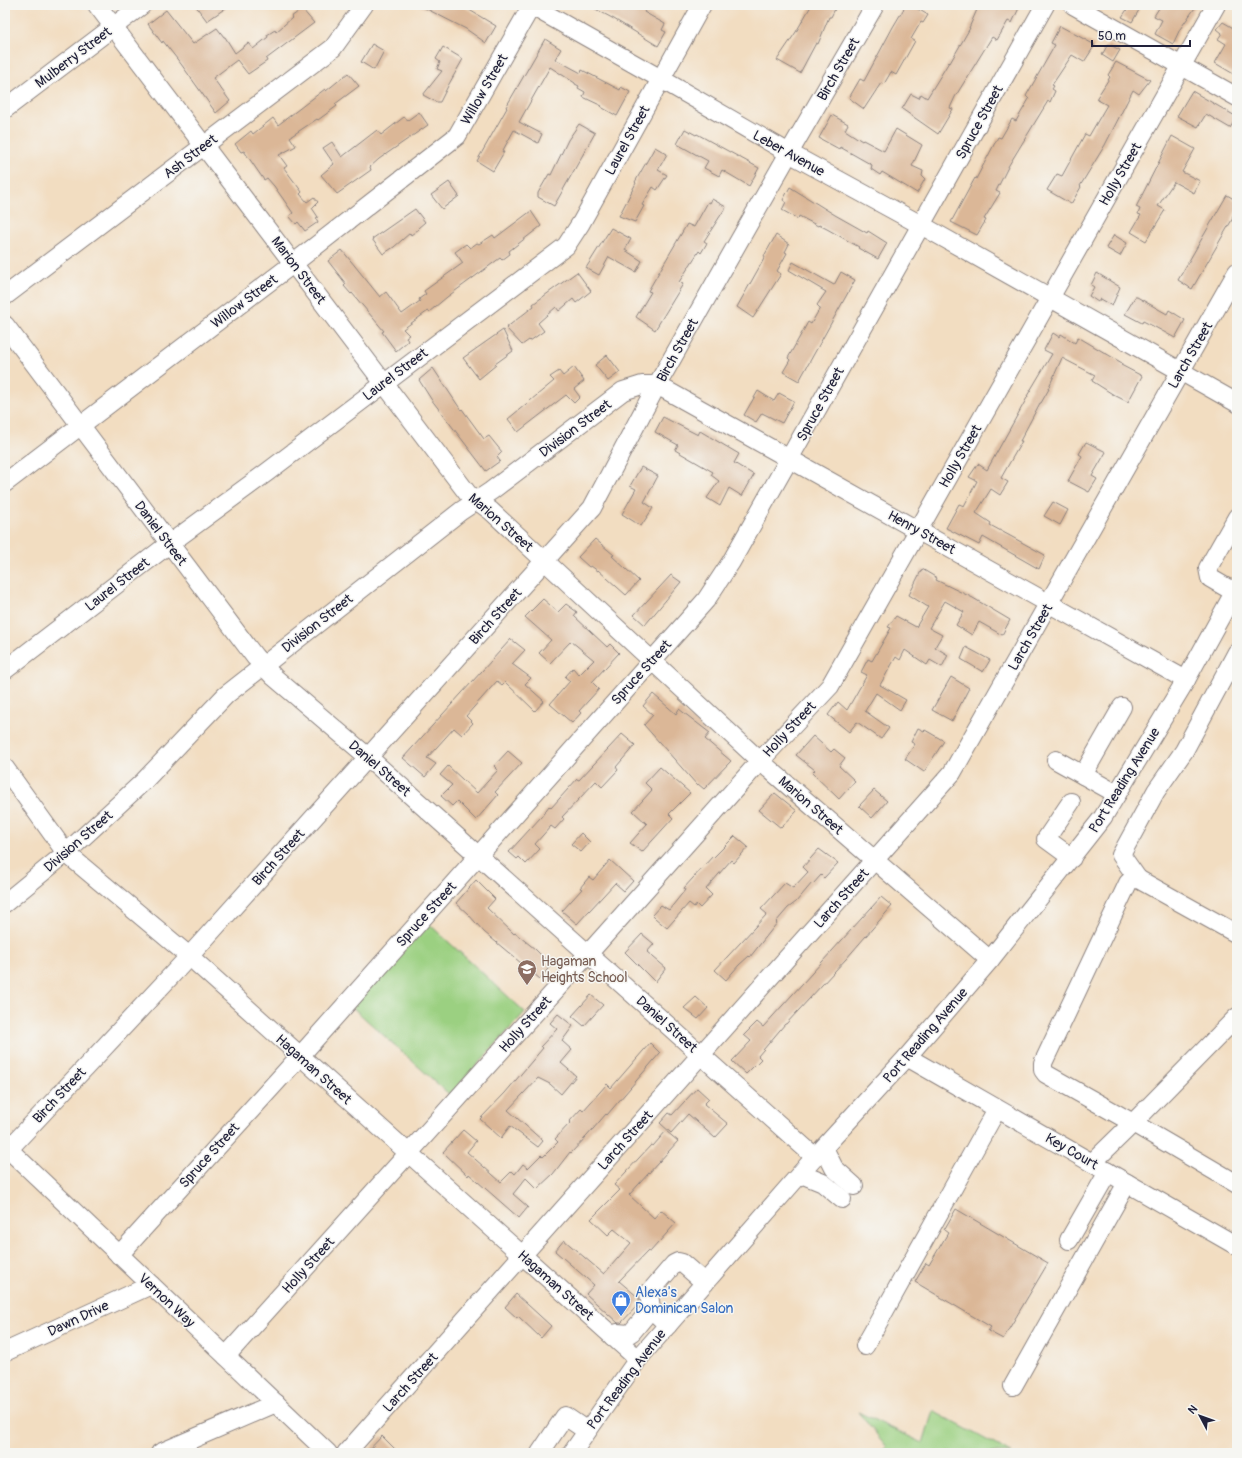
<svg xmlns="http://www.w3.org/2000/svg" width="1242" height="1458" font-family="Pangolin,sans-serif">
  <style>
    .green { fill: #9bd081; stroke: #5e795e }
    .building { fill: #dbb797 }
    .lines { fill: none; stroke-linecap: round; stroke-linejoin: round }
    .minor-casing { stroke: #8a807e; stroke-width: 20 }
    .minor { stroke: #fff; stroke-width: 18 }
    .labels { text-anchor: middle; stroke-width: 3; stroke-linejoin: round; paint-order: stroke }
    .street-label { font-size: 14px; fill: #22223b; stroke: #f6f6f2 }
    .education-label { font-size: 14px; fill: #785e54; stroke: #f6f6f2; text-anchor: start }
    .shop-label { font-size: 14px; fill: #366cbe; stroke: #f6f6f2; text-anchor: start }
  </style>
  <rect width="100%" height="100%" fill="#f6f6f2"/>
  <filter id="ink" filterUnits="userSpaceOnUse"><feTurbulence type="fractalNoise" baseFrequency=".025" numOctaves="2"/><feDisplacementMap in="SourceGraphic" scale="8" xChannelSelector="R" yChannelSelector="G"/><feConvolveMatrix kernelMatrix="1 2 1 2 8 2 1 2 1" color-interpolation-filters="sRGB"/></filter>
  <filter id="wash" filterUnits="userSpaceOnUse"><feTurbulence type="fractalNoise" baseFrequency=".012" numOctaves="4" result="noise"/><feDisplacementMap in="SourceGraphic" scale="16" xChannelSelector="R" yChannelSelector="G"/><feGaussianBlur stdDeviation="0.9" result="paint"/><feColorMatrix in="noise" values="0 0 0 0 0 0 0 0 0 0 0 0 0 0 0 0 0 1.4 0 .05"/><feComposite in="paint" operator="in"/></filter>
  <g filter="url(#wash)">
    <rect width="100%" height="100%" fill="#f2ddc1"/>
    <g class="green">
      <polygon points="428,923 525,1012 450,1095 352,1007"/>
      <polygon points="933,1411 1011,1453 879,1453 887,1447 858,1412 923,1443"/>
    </g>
    <g id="blocks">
      <g class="building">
        <polygon points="195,5 230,5 207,21"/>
        <polygon points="419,5 461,5 496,26 486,43 466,29"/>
        <polygon points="588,5 640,5 646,9 644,12 665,24 662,30 666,32 658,46 614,19"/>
        <polygon points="809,5 837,5 831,17 829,17 818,44 816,43 800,73 777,60 796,32 811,6"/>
        <polygon points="906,5 911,5 928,15 923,23 921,22 911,39 915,41 896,75 891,72 884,84 881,83 864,109 849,98 860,79 864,81 893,27"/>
        <polygon points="979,5 1013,5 1019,8 1012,23 1008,21 997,40 992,37 955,97 950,108 953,109 938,134 902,109 911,94 919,98 921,94 927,98 949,62 950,63 970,28 969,28"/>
        <polygon points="1130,5 1139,10 1132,22 1122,17"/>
        <polygon points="1161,5 1197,5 1180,29 1173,44 1155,34 1162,20 1154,16"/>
        <polygon points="302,9 314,23 266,59 267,61 248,74 237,60 213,78 230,101 216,113 181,64 163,41 162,43 148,24 166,10 193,44 217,28 224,37 225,37 235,53 248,43 253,49 268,37 267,35 275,30 276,32 292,18 291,17"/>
        <polygon points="1223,22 1235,29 1237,26 1237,76 1215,63 1226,44 1218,39 1222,33 1217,29"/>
        <polygon points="1060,26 1095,45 1084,62 1072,55 1052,85 1054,86 1052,89 1055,91 1050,102 1048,101 1009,165 996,191 1000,193 984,219 986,220 977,235 951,222 975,178 976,179 998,137 1001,138 1012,119 1016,121 1029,99 1026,96 1055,45 1051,43"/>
        <polygon points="545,39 561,49 555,59 581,73 582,70 620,90 621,87 630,92 617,116 601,107 602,106 583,97 585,92 578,88 579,86 575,84 575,83 550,67 519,122 542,134 538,143 514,130 502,152 504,152 493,171 477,161 507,108 506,107"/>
        <polygon points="372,44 384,51 374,70 361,62"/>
        <polygon points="1108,44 1120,50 1113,62 1102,55"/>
        <polygon points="443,47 463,59 449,84 440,102 436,102 423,95 442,71 437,69 440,62 436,59"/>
        <polygon points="1116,62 1150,80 1139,94 1133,90 1105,145 1080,186 1081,187 1071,204 1047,190 1057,174 1062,176 1085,134 1089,136 1107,105 1096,99 1110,77 1108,75"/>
        <polygon points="348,73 359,86 335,104 337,106 318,120 317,119 290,137 296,146 279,155 287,166 284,168 302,192 300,194 307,202 314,197 318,202 312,208 318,217 316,218 318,222 305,231 298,222 296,224 289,216 293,213 274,186 267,178 264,180 244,151 241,152 235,144 251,131 253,134 273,118 278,125 325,89 326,91"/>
        <polygon points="1192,91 1237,117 1230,128 1206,114 1198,127 1177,116"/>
        <polygon points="419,112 428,125 379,159 370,167 371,170 337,194 321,175 334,164 323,148 332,142 342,157 377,130 381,135 404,117 408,120"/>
        <polygon points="832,115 848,124 845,130 862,141 863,140 884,151 896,129 922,145 912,166 923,171 922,176 925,179 917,193 882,172 880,175 871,169 872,165 840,147 839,149 819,138"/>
        <polygon points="579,124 595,133 554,206 538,197 538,193 549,174 551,175 568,140"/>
        <polygon points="685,129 696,135 697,134 759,168 749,186 722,170 719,176 704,168 708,161 677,144"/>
        <polygon points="1172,136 1195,149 1182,172 1200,181 1194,193 1174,182 1158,206 1165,210 1146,241 1131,232 1141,215 1138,214 1140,209 1136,207"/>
        <polygon points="655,147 667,154 658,170 667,175 657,190 653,187 642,205 644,206 635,222 619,216 636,183 635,182"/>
        <polygon points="449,182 459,196 442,209 431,195"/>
        <polygon points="790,187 835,215 867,233 868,231 887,243 878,259 858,248 859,247 827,229 819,225 818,226 799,216 798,219 782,210 786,202 783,200"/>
        <polygon points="1227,195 1237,201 1237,208 1232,218 1233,218 1192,289 1178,280"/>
        <polygon points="712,199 726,207 704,241 707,243 701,253 699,251 679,282 683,284 655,330 636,317 651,292 648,291 687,224 694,227 708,202 710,203"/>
        <polygon points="415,209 425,222 418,228 419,229 411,235 410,233 394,247 383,254 372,239"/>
        <polygon points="531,211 541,226 509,251 510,254 502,260 500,258 447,297 429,312 428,311 403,329 409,335 406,337 408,341 396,351 382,332 384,331 352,293 351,294 344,286 346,284 328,261 342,250 380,297 386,292 402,314 420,301 419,299 426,294 424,291 463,263 455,252 466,244 470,248 477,243 479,244 493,235 495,238"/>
        <polygon points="611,228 631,239 625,250 642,261 636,272 609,257 599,275 586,268"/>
        <polygon points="776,235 789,244 785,252 787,253 777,271 781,274 753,318 737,307 765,257 764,256"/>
        <polygon points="1114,235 1127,243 1120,256 1106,248"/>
        <polygon points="793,262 834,285 841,272 855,280 799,381 783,372 790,360 788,358 808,322 811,324 820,308 817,305 826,292 789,270"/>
        <polygon points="577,272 591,291 576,303 573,299 559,311 556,307 538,323 544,331 530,341 529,340 522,345 506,328 534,306 533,304"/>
        <polygon points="1097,273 1120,287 1112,306 1100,299 1098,302 1089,296 1094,287 1091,285"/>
        <polygon points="1135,297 1137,297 1167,314 1169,310 1185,320 1175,338 1155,327 1143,321 1142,323 1125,314"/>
        <polygon points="503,330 513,351 495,364 496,365 479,379 463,358"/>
        <polygon points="1053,333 1059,337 1061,334 1075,343 1078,337 1122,363 1121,365 1142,376 1128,402 1114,395 1092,381 1095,375 1062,358 1048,389 1049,389 1041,403 1040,403 1020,441 1022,441 1001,478 1008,482 1000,495 991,489 976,513 991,523 990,525 1045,555 1039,569 983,537 979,545 946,528 959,504 964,506 977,481 969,477 978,464 987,470 1028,396 1027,396 1052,354 1044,350"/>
        <polygon points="607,355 620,372 608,381 595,365"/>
        <polygon points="574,367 584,381 574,389 580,397 574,403 566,395 518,432 508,419 554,381 550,377 559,371 563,376"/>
        <polygon points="433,368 461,410 462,409 484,439 489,436 502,452 497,457 500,461 486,471 431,399 419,380"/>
        <polygon points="758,391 774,401 779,393 794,401 782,423 762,413 756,422 744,415"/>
        <polygon points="663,417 698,435 700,431 739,454 734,463 754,475 742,496 729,488 720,506 707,498 719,481 711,475 713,472 675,450 678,445 655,432"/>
        <polygon points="1086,442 1106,452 1092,476 1097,479 1089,492 1068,481 1082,456 1079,454"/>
        <polygon points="641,467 658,476 644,502 653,508 641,526 622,514 636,489 630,486"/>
        <polygon points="1053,502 1068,510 1060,525 1044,516"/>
        <polygon points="595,539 614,555 612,556 639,581 626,595 598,570 598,571 591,566 589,567 578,557"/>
        <polygon points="922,569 937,578 936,580 973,598 1010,620 1002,635 979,622 972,635 956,625 964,612 945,601 929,628 942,635 935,647 948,655 942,667 930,660 927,665 905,650 900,660 896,657 880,685 906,700 900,710 876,693 865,711 889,728 881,739 857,722 849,732 828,715 838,702 847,710 867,675 861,672 868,659 872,661 891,628 888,627 896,616 916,627 928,607 909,595"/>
        <polygon points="671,575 681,582 645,625 634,615"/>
        <polygon points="543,599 558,612 566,604 577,612 574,616 607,647 610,644 619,653 592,682 599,689 579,711 581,713 572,723 550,704 570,681 565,677 573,668 579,675 594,660 571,641 550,663 539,653 551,640 525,617"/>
        <polygon points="511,639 525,650 512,664 531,678 525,684 544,701 535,711 505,682 502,685 497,681 466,716 473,723 462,735 454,728 427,758 436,764 425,777 403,758"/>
        <polygon points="966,647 990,660 983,672 961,659"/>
        <polygon points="951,677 969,688 952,721 932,710"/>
        <polygon points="653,694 676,714 679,709 710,733 705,739 731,761 704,789 698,784 697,785 644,725 653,715 643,706"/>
        <polygon points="918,728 924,731 925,730 944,741 924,772 905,759 915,744 911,742"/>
        <polygon points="622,734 635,745 616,767 618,770 602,787 596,781 562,817 564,819 555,829 551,826 535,844 540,849 526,864 519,857 517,859 509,852 541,817 549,806 551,808 577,779 579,780"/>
        <polygon points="813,736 831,752 834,749 845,758 839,766 855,781 839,799 812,773 815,770 796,755"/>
        <polygon points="508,751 522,763 495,792 498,795 476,820 457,801 452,806 441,796 452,785 440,775 448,766 477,793 498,770 494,766"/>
        <polygon points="660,767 690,793 669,814 673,818 642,852 630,843 647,824 633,811 652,790 645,783"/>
        <polygon points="874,790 887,801 872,818 859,806"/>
        <polygon points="775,793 797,811 781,828 759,810"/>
        <polygon points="581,833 590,842 581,852 571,844"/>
        <polygon points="735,836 748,847 734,863 731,860 706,889 712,895 700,908 696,904 694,907 689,903 667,928 655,918 652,915 661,905 669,910 685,890 684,888 693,878 713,856 714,857"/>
        <polygon points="819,849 838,863 824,878 821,875 813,884 812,883 796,902 788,908 776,922 777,923 750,957 749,956 739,965 726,980 715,970 767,914 761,909 785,883 793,888 808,872 803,867"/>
        <polygon points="610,860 633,881 624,891 615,883 577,924 562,911 582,889 580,888 589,877 593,880"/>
        <polygon points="476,880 495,899 487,908 514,934 515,933 535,949 551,965 540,979 484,932 468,914 456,903"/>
        <polygon points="881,897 892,906 846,959 786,1024 785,1024 758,1056 761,1059 746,1074 732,1061 751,1041 744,1035 757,1022 763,1027"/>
        <polygon points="642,934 654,944 647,952 666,968 655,982 625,952"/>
        <polygon points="591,995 603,1005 584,1026 572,1016"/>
        <polygon points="696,997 708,1008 698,1019 684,1008"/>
        <polygon points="558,1014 573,1026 562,1041 572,1050 561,1063 576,1076 561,1094 550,1084 538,1078 508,1110 543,1141 538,1147 510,1126 501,1138 480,1119 505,1093 543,1048 541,1046 557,1029 550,1023"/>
        <polygon points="650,1043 660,1053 607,1115 606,1114 587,1136 571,1153 570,1152 553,1174 537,1189 526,1178 513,1194 528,1207 519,1218 469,1174 468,1176 443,1152 463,1130 476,1141 467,1152 501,1182 512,1171 515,1174 523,1164 528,1168 541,1155 543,1157 558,1142 555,1139 570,1123 569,1122 581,1109 583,1111 607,1084 611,1088"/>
        <polygon points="697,1088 709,1099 704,1104 728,1124 715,1138 688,1114 671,1133 660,1123 669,1113 672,1115"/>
        <polygon points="666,1131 678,1141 629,1195 654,1218 661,1210 676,1223 650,1252 648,1251 619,1281 639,1298 639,1301 635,1306 636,1307 621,1323 618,1323 586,1294 594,1285 555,1251 564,1240 604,1274 631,1243 614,1229 608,1235 591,1219 620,1190 614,1185 651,1145 653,1146"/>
        <polygon points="956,1209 1048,1263 1003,1339 988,1331 991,1327 915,1282 926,1263 929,1265 948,1233 944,1230"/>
        <polygon points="516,1294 551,1326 541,1338 518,1316 517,1318 505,1307"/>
        <polygon points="382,1436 399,1453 366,1453"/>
      </g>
    </g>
  </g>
  <g filter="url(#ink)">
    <use href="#blocks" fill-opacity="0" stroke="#8a807e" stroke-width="1"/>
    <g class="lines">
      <g class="minor-casing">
        <g id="minor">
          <polyline points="97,5 468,494 491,511 760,761 990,960"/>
          <polyline points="530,5 661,79 789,153 921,225 1237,403"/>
          <polyline points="1073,5 1237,97"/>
          <polyline points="5,109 142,5"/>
          <polyline points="5,296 333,48 364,5"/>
          <polyline points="5,325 255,657 274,677 368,757 815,1157"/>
          <polyline points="5,483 294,263 457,136 532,5"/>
          <polyline points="1234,592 1210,578 1208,568 1237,517"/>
          <polyline points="5,670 169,544 266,473 566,246 581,223 702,5"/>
          <polyline points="1056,760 1117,794"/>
          <polyline points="5,768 66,853 189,956 638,1359"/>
          <polyline points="1083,775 1122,707"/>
          <polyline points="1071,802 1046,839 1072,858"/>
          <polyline points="1138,879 1121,855 1156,791 1184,751 1237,652"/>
          <polyline points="5,903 66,853 144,781 226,695 461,511 491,491 623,391 642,385 657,385 1186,680"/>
          <polyline points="1237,934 1138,879 1132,879 1128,883 1043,1063 1043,1070 1046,1074 1133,1123 1237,1184"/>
          <polyline points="907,1057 1237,1246"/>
          <polyline points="5,1146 328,1453"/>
          <polyline points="824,1148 834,1168 854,1186"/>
          <polyline points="8,1150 184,962 592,508 657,385 789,153 875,5"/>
          <polyline points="1092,1163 1133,1123 1237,1017"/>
          <polyline points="801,1174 823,1183 842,1199"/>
          <polyline points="1069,1240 1108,1172"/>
          <polyline points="119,1255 300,1056 706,600 731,562 1045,5"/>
          <polyline points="668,1325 651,1309 649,1293 674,1264 678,1262 682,1263 705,1283"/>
          <polyline points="613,1337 617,1333 629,1334 632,1332 651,1309"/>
          <polyline points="865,1346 997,1109"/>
          <polyline points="5,1352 151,1285"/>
          <polyline points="226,1356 588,954 760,761 830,686 1216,5"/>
          <polyline points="1013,1386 1127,1183"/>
          <polyline points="160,1453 276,1403"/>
          <polyline points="346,1453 952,773 1237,272"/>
          <polyline points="540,1453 565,1416 587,1431"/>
          <polyline points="572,1453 638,1359 815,1157 907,1057 990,960 1103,817 1186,680 1237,587"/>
        </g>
      </g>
      <use href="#minor" class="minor"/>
    </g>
  </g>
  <defs>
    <g id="school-pin" transform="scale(1)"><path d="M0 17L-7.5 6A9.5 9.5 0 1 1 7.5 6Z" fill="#8d6e63" stroke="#f6f6f2"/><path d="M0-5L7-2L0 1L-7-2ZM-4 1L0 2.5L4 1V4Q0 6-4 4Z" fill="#fff"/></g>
    <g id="shop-pin" transform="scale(1)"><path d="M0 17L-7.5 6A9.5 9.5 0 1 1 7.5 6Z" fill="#3f7fe0" stroke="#f6f6f2"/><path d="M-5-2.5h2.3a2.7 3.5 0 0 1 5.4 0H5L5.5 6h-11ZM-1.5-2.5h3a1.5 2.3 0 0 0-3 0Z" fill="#fff"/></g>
  </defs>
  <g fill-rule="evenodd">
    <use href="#school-pin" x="527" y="969"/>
    <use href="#shop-pin" x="621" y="1300"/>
  </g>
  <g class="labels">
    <g class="street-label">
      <text transform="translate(73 57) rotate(-37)" y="5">Mulberry Street</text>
      <text transform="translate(838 69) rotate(-60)" y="5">Birch Street</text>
      <text transform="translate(484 89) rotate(-60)" y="5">Willow Street</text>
      <text transform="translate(979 122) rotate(-61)" y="5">Spruce Street</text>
      <text transform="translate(627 140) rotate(-61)" y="5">Laurel Street</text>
      <text transform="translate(789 153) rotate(29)" y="5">Leber Avenue</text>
      <text transform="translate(190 156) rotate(-37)" y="5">Ash Street</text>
      <text transform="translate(1120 174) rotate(-60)" y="5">Holly Street</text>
      <text transform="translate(299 270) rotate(53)" y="5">Marion Street</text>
      <text transform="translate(244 301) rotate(-37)" y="5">Willow Street</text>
      <text transform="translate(677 350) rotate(-61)" y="5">Birch Street</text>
      <text transform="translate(1190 355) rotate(-60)" y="5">Larch Street</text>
      <text transform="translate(395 374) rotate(-37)" y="5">Laurel Street</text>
      <text transform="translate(820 404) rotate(-61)" y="5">Spruce Street</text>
      <text transform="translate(575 428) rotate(-37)" y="5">Division Street</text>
      <text transform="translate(960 456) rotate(-60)" y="5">Holly Street</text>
      <text transform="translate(501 522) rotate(41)" y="5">Marion Street</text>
      <text transform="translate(922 532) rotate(29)" y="5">Henry Street</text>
      <text transform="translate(161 533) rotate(53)" y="5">Daniel Street</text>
      <text transform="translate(117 584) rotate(-38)" y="5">Laurel Street</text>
      <text transform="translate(495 616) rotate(-48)" y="5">Birch Street</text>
      <text transform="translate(317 623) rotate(-38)" y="5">Division Street</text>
      <text transform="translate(1030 637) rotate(-60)" y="5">Larch Street</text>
      <text transform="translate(641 672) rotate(-48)" y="5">Spruce Street</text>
      <text transform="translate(789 729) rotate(-47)" y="5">Holly Street</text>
      <text transform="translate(380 768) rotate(41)" y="5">Daniel Street</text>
      <text transform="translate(1124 780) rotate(-58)" y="5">Port Reading Avenue</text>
      <text transform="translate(811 805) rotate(41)" y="5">Marion Street</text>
      <text transform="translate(78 841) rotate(-41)" y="5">Division Street</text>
      <text transform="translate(278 857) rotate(-48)" y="5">Birch Street</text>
      <text transform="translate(841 898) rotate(-48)" y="5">Larch Street</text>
      <text transform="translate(426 914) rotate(-48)" y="5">Spruce Street</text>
      <text transform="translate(525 1024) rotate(-48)" y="5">Holly Street</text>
      <text transform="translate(667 1024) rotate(42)" y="5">Daniel Street</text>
      <text transform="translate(925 1035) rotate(-49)" y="5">Port Reading Avenue</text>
      <text transform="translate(314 1069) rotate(42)" y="5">Hagaman Street</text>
      <text transform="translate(59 1095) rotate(-47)" y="5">Birch Street</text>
      <text transform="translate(625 1140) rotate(-48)" y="5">Larch Street</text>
      <text transform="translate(1072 1151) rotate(30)" y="5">Key Court</text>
      <text transform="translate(209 1155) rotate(-48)" y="5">Spruce Street</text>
      <text transform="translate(308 1265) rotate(-48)" y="5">Holly Street</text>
      <text transform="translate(556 1285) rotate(42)" y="5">Hagaman Street</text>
      <text transform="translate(167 1300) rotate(43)" y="5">Vernon Way</text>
      <text transform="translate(78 1318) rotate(-25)" y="5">Dawn Drive</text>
      <text transform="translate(626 1379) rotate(-53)" y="5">Port Reading Avenue</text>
      <text transform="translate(410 1382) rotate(-48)" y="5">Larch Street</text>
    </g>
    <g class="education-label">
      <text x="541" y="966">Hagaman<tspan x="541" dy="16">Heights School</tspan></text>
    </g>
    <g class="shop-label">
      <text x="635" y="1297">Alexa's<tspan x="635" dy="16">Dominican Salon</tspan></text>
    </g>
  </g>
  <rect width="1242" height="1458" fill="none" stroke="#f6f6f2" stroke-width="20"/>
  <g transform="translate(1200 1416) rotate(311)" stroke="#f6f6f2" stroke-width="3" paint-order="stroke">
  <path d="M0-3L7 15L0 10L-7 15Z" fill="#22223b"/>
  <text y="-6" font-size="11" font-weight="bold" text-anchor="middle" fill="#22223b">N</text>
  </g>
  <path d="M1092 40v6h98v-6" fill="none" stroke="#22223b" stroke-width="2"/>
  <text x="1098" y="40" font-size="12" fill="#22223b" stroke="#f6f6f2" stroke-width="3" paint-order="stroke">50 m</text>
</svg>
